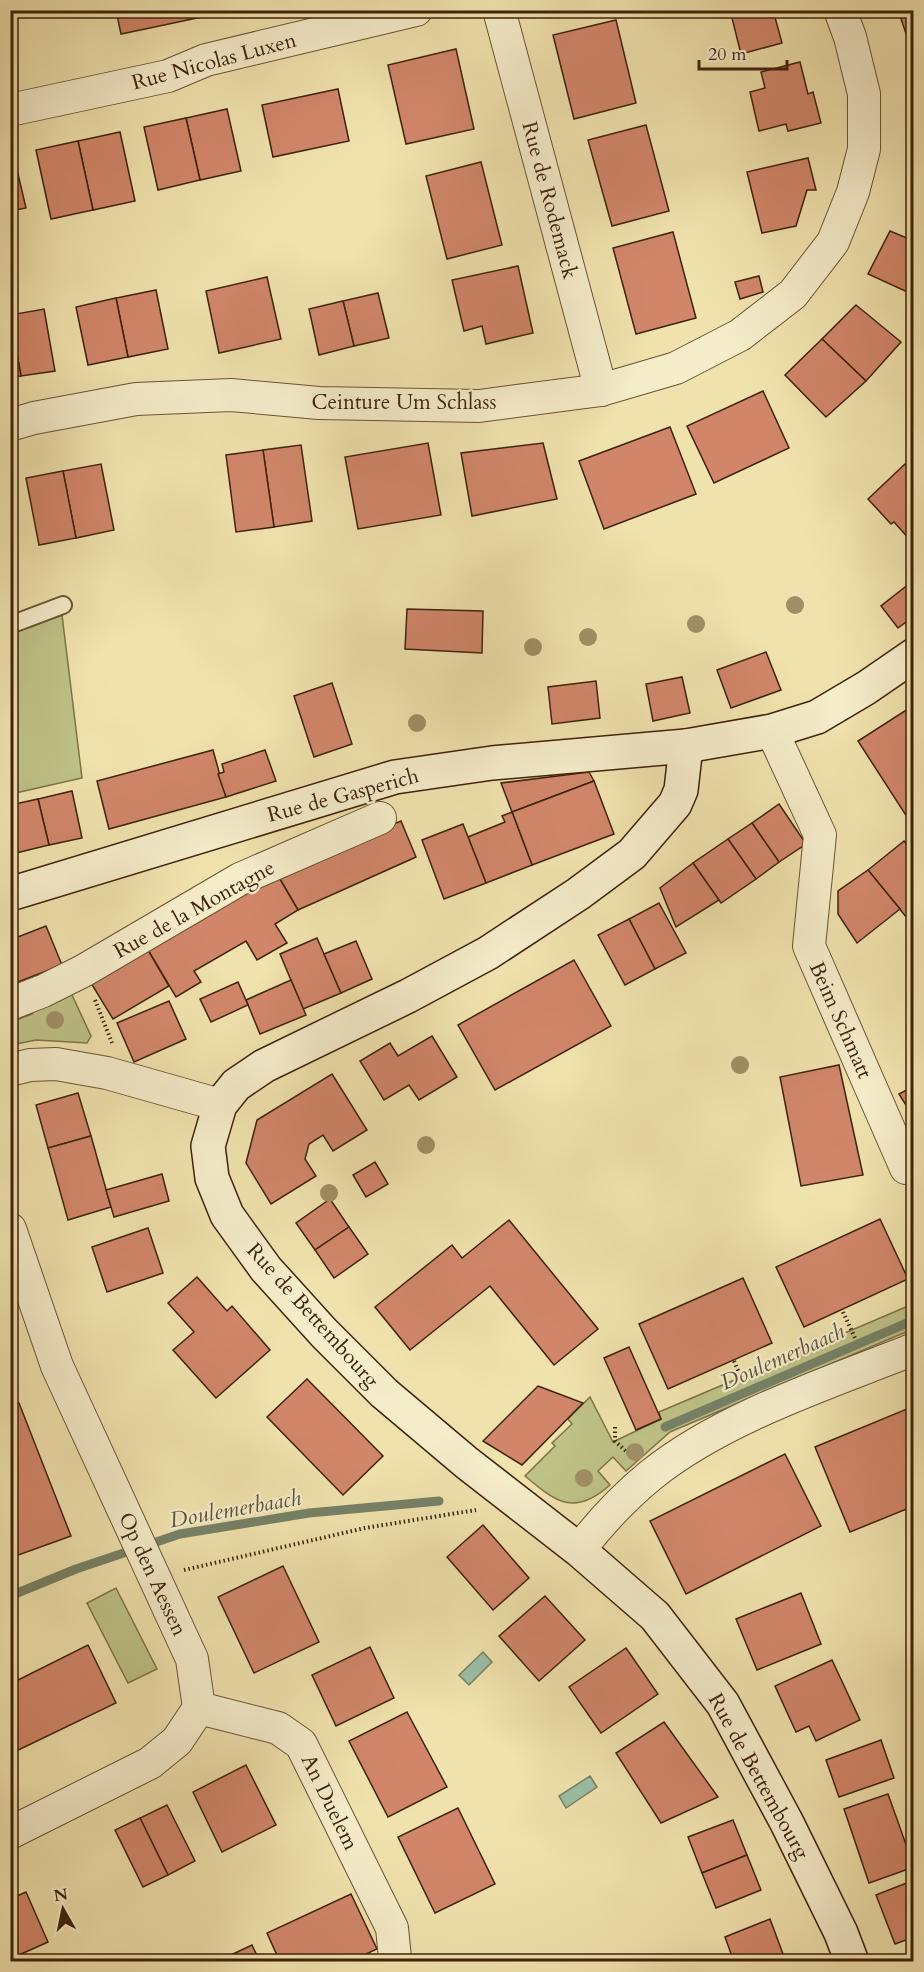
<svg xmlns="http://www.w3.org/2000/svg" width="924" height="1972" font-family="Cardo,serif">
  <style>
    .green { fill: #bec287; stroke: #7e7249; stroke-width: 1.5 }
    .water { fill: #9bbfa5; stroke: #768167; stroke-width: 1.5 }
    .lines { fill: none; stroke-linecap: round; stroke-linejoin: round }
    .stream { stroke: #768167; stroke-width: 9 }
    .building { fill: #d1866a; stroke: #3e230b; stroke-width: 1.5 }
    .service-casing { stroke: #6a5334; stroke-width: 20 }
    .minor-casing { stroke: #6a5334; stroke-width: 34 }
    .secondary-casing { stroke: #3e230b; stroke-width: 36 }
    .path { stroke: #3e230b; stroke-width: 4; stroke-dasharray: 1.5 3; stroke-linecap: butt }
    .service { stroke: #f5ecca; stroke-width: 16 }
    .minor { stroke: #f5ecca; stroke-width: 32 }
    .secondary { stroke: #f5ecca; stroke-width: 33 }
    .tree { fill: #a08f65 }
    .labels { text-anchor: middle; stroke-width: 4.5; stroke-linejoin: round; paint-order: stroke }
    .street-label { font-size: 21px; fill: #3e230b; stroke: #f5ecca }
    .water-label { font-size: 22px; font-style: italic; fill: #5a5239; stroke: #f5ecca }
  </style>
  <rect width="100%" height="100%" fill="#f0e2ad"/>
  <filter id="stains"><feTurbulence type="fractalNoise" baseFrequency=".00333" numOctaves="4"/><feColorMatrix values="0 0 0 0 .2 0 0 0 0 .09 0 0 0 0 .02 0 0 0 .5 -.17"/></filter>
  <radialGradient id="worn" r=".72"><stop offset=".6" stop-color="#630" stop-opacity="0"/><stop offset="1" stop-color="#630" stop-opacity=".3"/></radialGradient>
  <g class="green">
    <polygon points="62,615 82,778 11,794 11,634"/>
    <polygon points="67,991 72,995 91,1036 87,1043 36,1040 11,1045 11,1022 32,1014 41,1003"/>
    <path d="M913,1304V1329L670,1432L626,1471L613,1457L598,1471L610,1485C574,1517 556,1502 525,1476L555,1446L552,1443L572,1424L568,1419L590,1397L613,1442L661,1419L659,1412Z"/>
    <polygon points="116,1588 157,1669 128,1683 87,1603"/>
  </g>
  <g class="water">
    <polygon points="483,1652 492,1662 469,1685 459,1675"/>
    <polygon points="590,1776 597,1787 566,1808 559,1796"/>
  </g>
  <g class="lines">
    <g class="stream">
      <polyline points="665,1427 914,1320"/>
      <polyline points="10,1596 76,1569 180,1534 309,1513 439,1501"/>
    </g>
  </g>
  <g class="building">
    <polygon points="116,10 206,10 207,16 121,34"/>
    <polygon points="730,10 773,10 782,43 741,54"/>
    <polygon points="898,10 914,10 914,57"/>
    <polygon points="616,20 636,103 574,119 553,35"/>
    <polygon points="456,49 474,129 406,144 388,65"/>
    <polygon points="800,62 808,94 813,92 821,123 788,131 786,124 759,131 750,92 765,88 761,72"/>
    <polygon points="338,89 349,141 273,157 262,105"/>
    <polygon points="227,109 241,171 200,180 186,118"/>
    <polygon points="186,118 200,180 158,190 144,127"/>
    <polygon points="646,125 669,211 612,226 588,140"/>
    <polygon points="120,132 135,201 93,210 78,141"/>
    <polygon points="78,141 93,210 51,219 36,150"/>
    <polygon points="14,157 26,208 10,211 10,158"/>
    <polygon points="808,158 816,190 807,190 796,226 762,233 747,172"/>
    <polygon points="481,162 502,245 447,259 426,176"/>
    <polygon points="890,231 914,241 914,295 868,274"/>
    <polygon points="673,232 696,318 636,334 613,248"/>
    <polygon points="518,266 533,333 486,344 482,326 464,331 452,280"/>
    <polygon points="759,276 763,292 740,299 735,282"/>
    <polygon points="267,277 281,339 219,353 206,291"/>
    <polygon points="156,290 168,349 128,357 116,298"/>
    <polygon points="378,293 389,338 354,346 343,301"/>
    <polygon points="116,298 128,357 88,365 76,307"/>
    <polygon points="343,301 354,346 319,355 309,309"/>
    <polygon points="856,305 901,342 866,381 822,339"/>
    <polygon points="44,309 55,371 21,376 10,315"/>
    <polygon points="10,317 21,376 10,378"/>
    <polygon points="822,339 866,381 826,417 785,375"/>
    <polygon points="763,391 789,448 714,483 687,426"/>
    <polygon points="670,427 696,494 604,529 579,461"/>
    <polygon points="428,443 441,515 358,529 345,457"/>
    <polygon points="543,443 557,499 472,516 461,453"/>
    <polygon points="301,445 312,521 274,527 263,450"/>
    <polygon points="263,450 274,527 236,532 226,455"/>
    <polygon points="101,464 114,530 76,538 63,471"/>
    <polygon points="905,464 914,473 912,542 894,522 891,524 868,499"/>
    <polygon points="63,471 76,538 39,545 26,478"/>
    <polygon points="914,580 914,616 898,628 881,606"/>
    <polygon points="407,609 483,611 482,653 405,649"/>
    <polygon points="766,652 781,690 731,708 717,670"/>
    <polygon points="682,677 690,713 653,721 646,684"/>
    <polygon points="596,681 600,718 552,724 548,687"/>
    <polygon points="332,683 352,744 314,757 294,696"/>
    <polygon points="911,707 914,710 914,817 909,820 858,741"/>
    <polygon points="213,750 226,797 109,829 97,781"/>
    <polygon points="265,750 276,781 226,797 218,774 224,772 222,764"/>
    <polygon points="589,772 594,781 512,812 501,783"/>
    <polygon points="594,781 614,834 532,865 512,812"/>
    <polygon points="72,791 82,838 49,845 38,799"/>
    <polygon points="38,799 49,845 16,853 10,828 10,805"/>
    <polygon points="779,804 806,844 779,862 752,823"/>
    <polygon points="512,812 532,865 486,883 468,837 505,822 502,816"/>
    <polygon points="401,821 416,857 298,910 277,874"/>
    <polygon points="752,823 779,862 756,879 728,839"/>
    <polygon points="463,824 486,883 444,899 422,840"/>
    <polygon points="728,839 756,879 721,903 693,863"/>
    <polygon points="904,841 914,853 914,913 907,918 868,870"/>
    <polygon points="693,863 719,900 676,927 660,888"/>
    <polygon points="868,870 900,909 857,943 838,914 838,891"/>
    <polygon points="277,874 298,910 275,924 287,943 257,960 246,941 194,971 201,982 176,997 148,950"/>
    <polygon points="659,903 686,953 655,969 629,919"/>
    <polygon points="629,919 655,969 625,985 598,935"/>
    <polygon points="46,926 62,965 10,985 10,940"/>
    <polygon points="317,938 341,993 303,1009 280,954"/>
    <polygon points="356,941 372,979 341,993 324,954"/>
    <polygon points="148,950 169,986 113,1019 91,983"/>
    <polygon points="574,960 611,1026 495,1090 458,1025"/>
    <polygon points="291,980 306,1015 260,1034 246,1000"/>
    <polygon points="238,982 248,1005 211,1022 200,999"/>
    <polygon points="169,1001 186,1039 134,1062 117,1023"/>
    <polygon points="432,1036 457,1077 419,1100 409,1085 384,1100 360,1061 390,1043 398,1056"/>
    <polygon points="839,1065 863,1175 801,1186 780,1077"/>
    <polygon points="332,1074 367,1130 333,1151 323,1135 309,1144 305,1159 316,1176 271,1204 246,1163 257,1120"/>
    <polygon points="914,1086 914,1118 899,1094"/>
    <polygon points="78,1093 91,1136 48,1148 36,1105"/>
    <polygon points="91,1136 111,1207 68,1220 48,1148"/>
    <polygon points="375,1162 388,1184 366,1197 353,1175"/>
    <polygon points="162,1174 169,1201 114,1217 106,1190"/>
    <polygon points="330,1199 349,1227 315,1250 296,1223"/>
    <polygon points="880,1219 908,1279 804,1327 776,1267"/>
    <polygon points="509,1220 598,1329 554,1365 490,1286 410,1350 375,1307 452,1245 462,1258"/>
    <polygon points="349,1227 368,1254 334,1278 315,1250"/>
    <polygon points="148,1228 163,1273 107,1292 92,1247"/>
    <polygon points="197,1277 227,1311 232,1306 270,1350 216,1398 173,1350 194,1332 168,1303"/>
    <polygon points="743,1278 772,1343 668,1389 639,1324"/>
    <polygon points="629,1347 661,1419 636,1430 604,1358"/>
    <polygon points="307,1379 383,1456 343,1495 267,1417"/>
    <polygon points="538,1386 583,1403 522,1465 483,1441"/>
    <polygon points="19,1403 71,1536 10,1558 10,1406"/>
    <polygon points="914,1406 914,1506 850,1532 815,1447"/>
    <polygon points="785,1454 821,1526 686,1594 650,1521"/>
    <polygon points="483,1525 529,1578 493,1610 447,1557"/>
    <polygon points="283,1566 319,1642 254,1673 218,1597"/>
    <polygon points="801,1593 821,1644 757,1670 736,1619"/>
    <polygon points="545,1596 585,1640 539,1681 499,1636"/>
    <polygon points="88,1645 116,1703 10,1754 10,1684"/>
    <polygon points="370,1647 394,1698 336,1726 312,1675"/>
    <polygon points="626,1648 658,1694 601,1733 569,1687"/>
    <polygon points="832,1660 860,1720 816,1741 809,1726 796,1732 775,1686"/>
    <polygon points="407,1712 447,1787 388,1817 349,1741"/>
    <polygon points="664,1722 718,1797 661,1823 616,1753"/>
    <polygon points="881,1740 894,1778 839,1797 826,1760"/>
    <polygon points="246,1765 276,1825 222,1852 193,1792"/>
    <polygon points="888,1794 914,1867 869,1883 844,1809"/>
    <polygon points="167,1805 195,1861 168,1875 140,1818"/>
    <polygon points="458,1808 495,1884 435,1913 398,1837"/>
    <polygon points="140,1818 168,1875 143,1887 115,1830"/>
    <polygon points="733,1820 747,1855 702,1873 688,1837"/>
    <polygon points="747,1855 761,1890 716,1908 702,1873"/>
    <polygon points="914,1880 914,1937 895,1944 876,1895"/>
    <polygon points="26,1892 48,1942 10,1959 10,1899"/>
    <polygon points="351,1894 377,1949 349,1962 280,1962 267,1933"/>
    <polygon points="770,1919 786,1962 734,1962 725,1937"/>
    <polygon points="252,1945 260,1962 216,1962"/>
  </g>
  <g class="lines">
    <g class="service-casing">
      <polyline id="service" points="10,625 63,605"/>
    </g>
    <g class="minor-casing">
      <g id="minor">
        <polyline points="499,10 601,390"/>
        <polyline points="10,110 168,76 206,60 416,10"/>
        <polyline points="10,425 34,418 136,399 231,395 319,403 479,406 601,390 676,368 740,335 793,294 833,242 853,192 864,149 864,94 850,37 840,10"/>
        <polyline points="772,731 820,835 809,946 906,1168"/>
        <polyline points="10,1004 43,991 83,971 240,879 380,818"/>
        <polyline points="10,1070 30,1065 56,1064 107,1073 220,1105"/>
        <polyline points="10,1229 57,1366 192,1659 199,1708 177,1741 150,1763 10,1833"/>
        <path d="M579,1550C600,1523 624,1497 651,1475C723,1417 829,1383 914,1349"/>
        <polyline points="199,1708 278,1728 301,1744 392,1928 395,1958 393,1962"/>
      </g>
    </g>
    <g class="secondary-casing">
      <g id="secondary">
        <polyline points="686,746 681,790 675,804 632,854 578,894 488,953 408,996 264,1066 236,1085 220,1105 208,1146 212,1178 227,1215 266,1269 324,1333 384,1393 467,1463 579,1550 655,1616 723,1704 787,1823 841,1933 852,1962"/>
        <polyline points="10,894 395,777 492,763 686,746 772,731 817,717 866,688 914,655"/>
      </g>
    </g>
    <g class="path">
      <polyline points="95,1000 112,1043"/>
      <polyline points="843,1312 855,1338"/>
      <polyline points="734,1361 744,1385"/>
      <polyline points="615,1427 615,1441 629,1454"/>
      <polyline points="184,1570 365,1528 476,1510"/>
    </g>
    <use href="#service" class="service"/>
    <use href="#minor" class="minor"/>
    <use href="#secondary" class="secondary"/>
  </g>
  <g class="tree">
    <circle cx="795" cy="605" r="9"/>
    <circle cx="696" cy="624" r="9"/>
    <circle cx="588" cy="637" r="9"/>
    <circle cx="533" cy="647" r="9"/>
    <circle cx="417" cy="723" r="9"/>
    <circle cx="55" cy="1020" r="9"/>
    <circle cx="740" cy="1065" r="9"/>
    <circle cx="426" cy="1145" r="9"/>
    <circle cx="329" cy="1193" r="9"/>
    <circle cx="635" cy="1452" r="9"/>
    <circle cx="584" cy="1478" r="9"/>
  </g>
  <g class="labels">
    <g class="street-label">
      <text transform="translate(214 61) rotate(-15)" y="7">Rue Nicolas Luxen</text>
      <text transform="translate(550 200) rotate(75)" y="7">Rue de Rodemack</text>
      <text x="404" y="409">Ceinture Um Schlass</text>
      <text transform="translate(343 795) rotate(-15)" y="7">Rue de Gasperich</text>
      <text transform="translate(194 909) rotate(-29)" y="7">Rue de la Montagne</text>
      <text transform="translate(841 1020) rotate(66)" y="7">Beim Schmatt</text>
      <text transform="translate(313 1315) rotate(48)" y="7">Rue de Bettembourg</text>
      <text transform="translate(153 1574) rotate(65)" y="7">Op den Aessen</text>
      <text transform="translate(759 1776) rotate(61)" y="7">Rue de Bettembourg</text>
      <text transform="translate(330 1802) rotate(64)" y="7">An Duelem</text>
    </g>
    <g class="water-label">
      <text transform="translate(782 1356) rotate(-24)" y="8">Doulemerbaach</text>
      <text transform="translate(235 1508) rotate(-10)" y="8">Doulemerbaach</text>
    </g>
  </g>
  <rect width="924" height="1972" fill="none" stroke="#f0e2ad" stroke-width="36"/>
  <rect x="12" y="12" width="900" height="1948" fill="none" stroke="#3e230b" stroke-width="3"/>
  <rect x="18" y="18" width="888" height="1936" fill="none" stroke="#3e230b" stroke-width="1.5"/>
  <g transform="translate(63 1909) rotate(351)" stroke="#f5ecca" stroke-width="4.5" paint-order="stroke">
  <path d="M0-4.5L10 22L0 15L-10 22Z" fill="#3e230b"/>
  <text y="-9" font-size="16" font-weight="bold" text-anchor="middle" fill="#3e230b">N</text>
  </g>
  <path d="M699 60v9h88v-9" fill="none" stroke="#3e230b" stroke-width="3"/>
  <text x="708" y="60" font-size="18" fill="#3e230b" stroke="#f5ecca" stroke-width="4.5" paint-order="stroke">20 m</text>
  <rect width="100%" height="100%" filter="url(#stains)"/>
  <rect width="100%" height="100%" fill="url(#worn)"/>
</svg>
